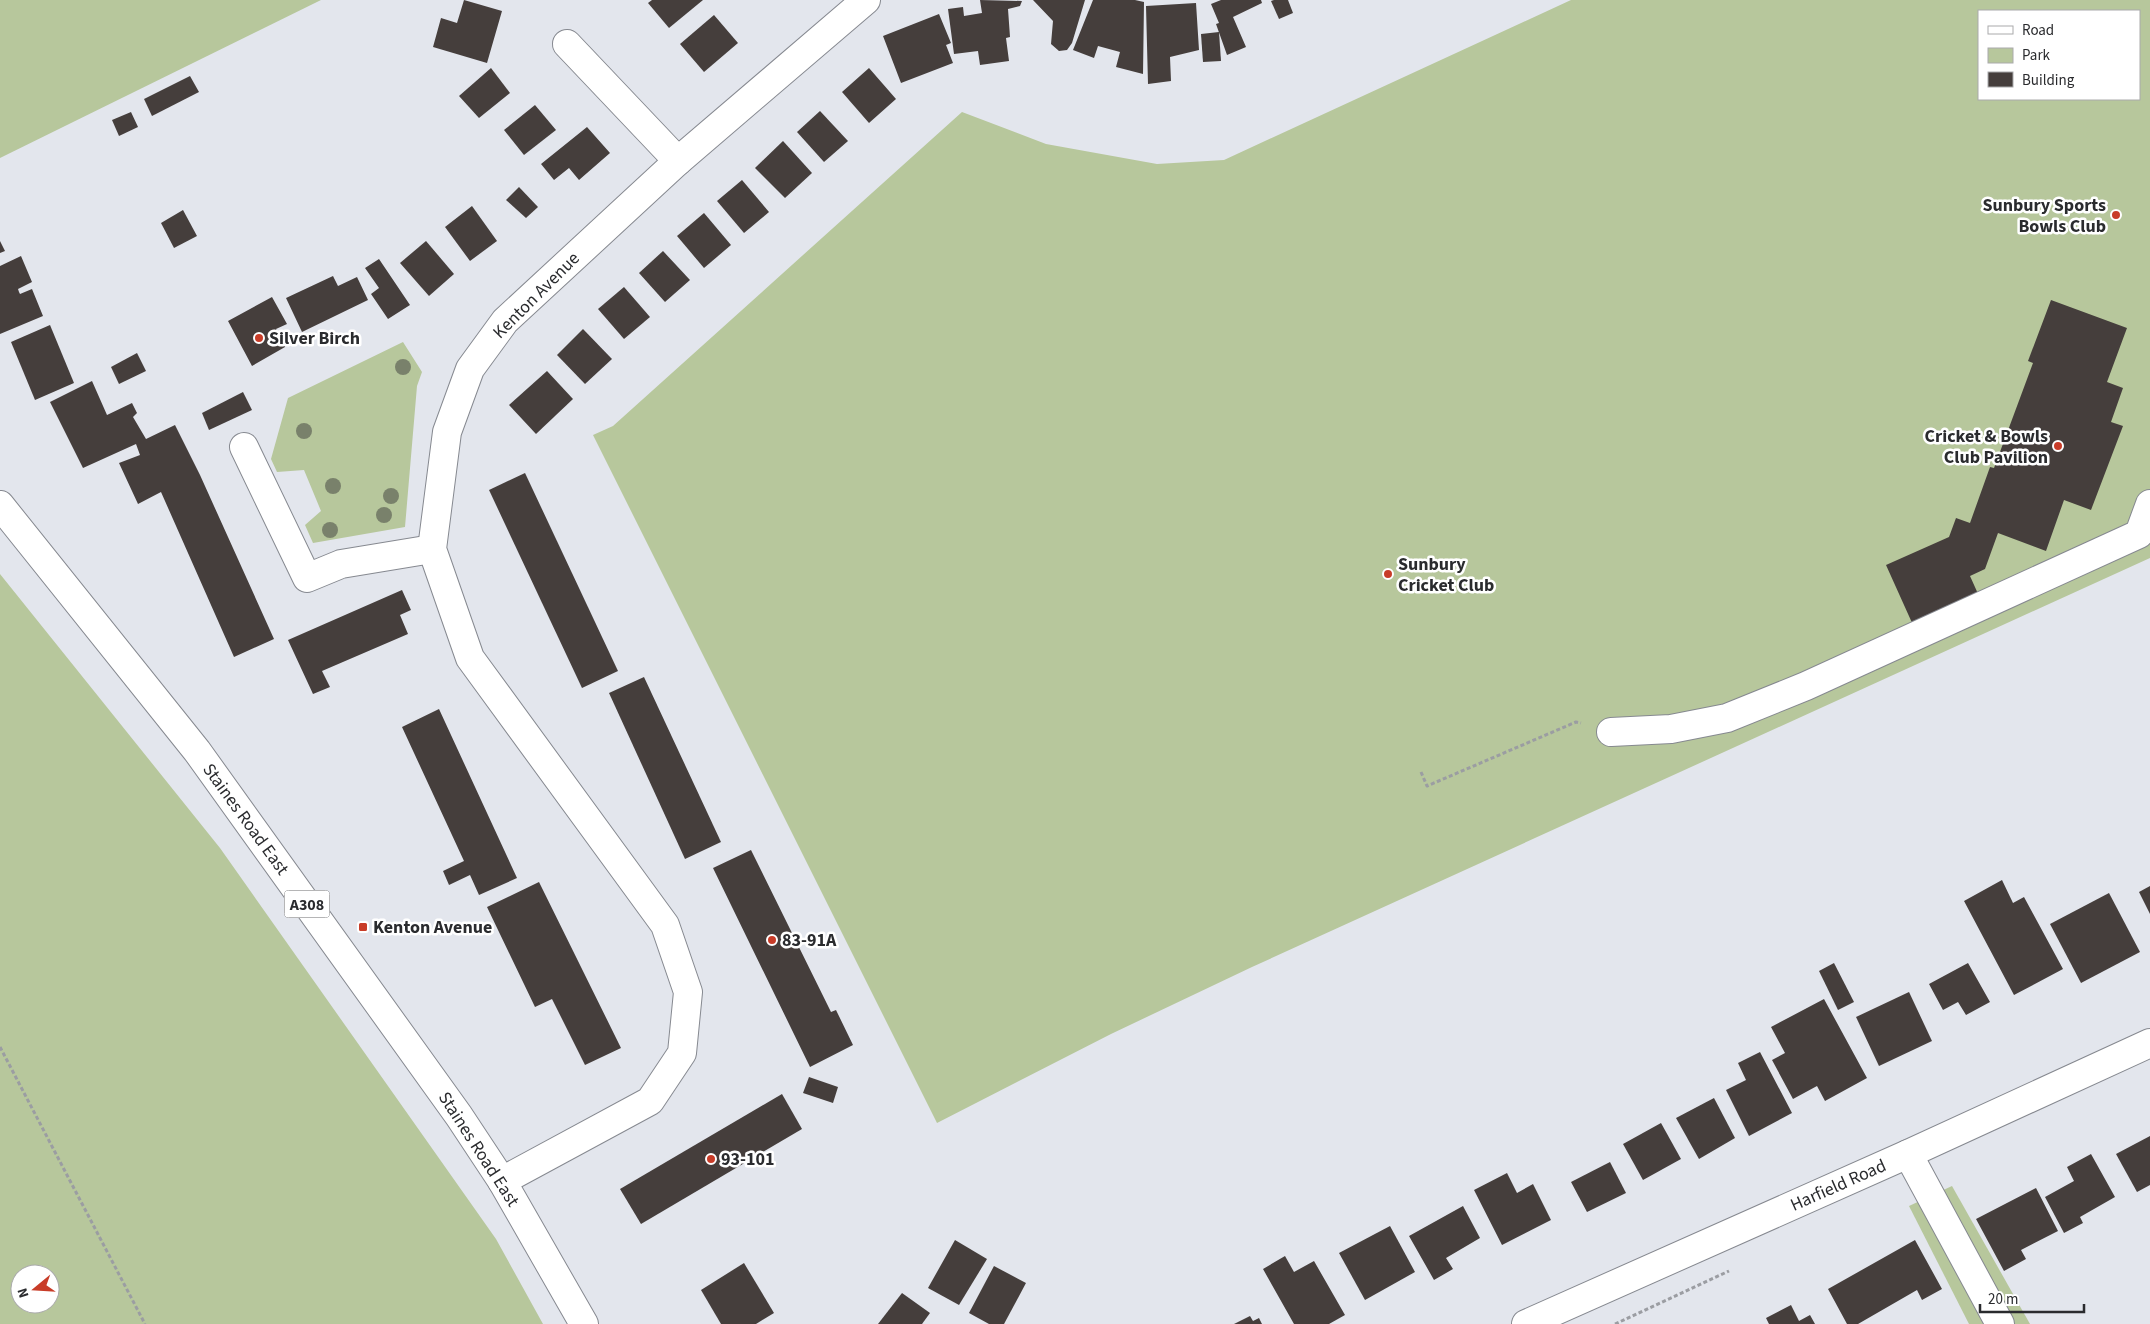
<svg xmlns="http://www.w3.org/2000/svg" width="2150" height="1324" font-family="'Source Sans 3',sans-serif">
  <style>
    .green { fill: #b7c79c; fill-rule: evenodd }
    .building { fill: #453e3c }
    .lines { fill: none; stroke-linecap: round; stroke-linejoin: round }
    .minor-casing { stroke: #868990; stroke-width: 30 }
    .highway-casing { stroke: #868990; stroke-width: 30 }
    .path { stroke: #9b9da2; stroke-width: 3; stroke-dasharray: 4 2.5; stroke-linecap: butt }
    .minor { stroke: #fff; stroke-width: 28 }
    .highway { stroke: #fff; stroke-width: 28 }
    .tree { fill: #79816b }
    .poi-dot { fill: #c83c28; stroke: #fff; stroke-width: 2 }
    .labels { text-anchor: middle; stroke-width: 5; stroke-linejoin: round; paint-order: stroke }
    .shield { fill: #fff; stroke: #6a6b6d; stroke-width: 1 }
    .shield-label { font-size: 16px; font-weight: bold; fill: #2a2b2e }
    .poi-label { font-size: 18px; font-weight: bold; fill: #2a2b2e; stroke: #fff; text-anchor: start }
    .street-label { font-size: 18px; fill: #2a2b2e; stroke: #fff }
  </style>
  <rect width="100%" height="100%" fill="#e3e6ed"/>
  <g class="green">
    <polygon points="0,0 321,0 0,158"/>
    <path d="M1571,0H2150V558L1252,967L1111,1034L937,1123L593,435L613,426L962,112L1046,144L1157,164L1224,160ZM1979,11H2139V99H1979Z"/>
    <polygon points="403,342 422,372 417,386 405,527 313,543 305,525 321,511 304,470 277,472 271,459 288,398"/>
    <path d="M0,574L220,848L496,1239L543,1324H0ZM20,1274H50V1304H20Z"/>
    <polygon points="1952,1186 2030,1324 1969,1324 1909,1206"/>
  </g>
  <g class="building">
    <polygon points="464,0 502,11 487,63 433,47 441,18 457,23"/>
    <polygon points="652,0 703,0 669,28 648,3"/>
    <polygon points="980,0 1022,1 1020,6 1008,9 1010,37 1006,38 1009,61 980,65 978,51 954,54 948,9 963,7 964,16 982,13"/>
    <polygon points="1033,0 1085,0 1072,43 1067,50 1059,51 1051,44 1053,21"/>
    <polygon points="1093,0 1135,0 1144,2 1143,74 1116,67 1120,52 1098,46 1094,58 1073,50"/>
    <polygon points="1221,0 1261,0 1262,3 1233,17 1246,47 1227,55 1216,24 1219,23 1211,4"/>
    <polygon points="1274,0 1288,0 1293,13 1279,19 1271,1"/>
    <polygon points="1196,3 1199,50 1170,57 1171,81 1148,84 1146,6"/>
    <polygon points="939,14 951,43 946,45 953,63 901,83 883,36"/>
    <polygon points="714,15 738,43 704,72 680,44"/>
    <polygon points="1219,32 1221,61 1203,62 1201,34"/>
    <polygon points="491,68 510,93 479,118 459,96"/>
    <polygon points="869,68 896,99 869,123 842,92"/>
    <polygon points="190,76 199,92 152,116 144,99"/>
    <polygon points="535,105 556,130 524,155 504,130"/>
    <polygon points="820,111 848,141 824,162 797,132"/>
    <polygon points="131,112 138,127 119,136 112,120"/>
    <polygon points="587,127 610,153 579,180 569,168 554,180 541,164"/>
    <polygon points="783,141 812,173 785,198 755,168"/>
    <polygon points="742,180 769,212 744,233 717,201"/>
    <polygon points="519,187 538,207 526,218 506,200"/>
    <polygon points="472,206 497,241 470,261 445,227"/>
    <polygon points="183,210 197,236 174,248 161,223"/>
    <polygon points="704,213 731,245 704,268 677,236"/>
    <polygon points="0,241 5,251 0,253"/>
    <polygon points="426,241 454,274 429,296 400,263"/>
    <polygon points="663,251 690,280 665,302 639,273"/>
    <polygon points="21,256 32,282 18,289 19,292 20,294 32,289 43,316 0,334 0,266"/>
    <polygon points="379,259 410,305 388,319 371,294 379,288 365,268"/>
    <polygon points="333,276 338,286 357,277 368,300 302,332 286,298"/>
    <polygon points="624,287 650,317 624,339 598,309"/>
    <polygon points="272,297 287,324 276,329 285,347 252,366 228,321"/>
    <polygon points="2051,300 2127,328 2107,382 2123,388 2111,422 2123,426 2091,510 2064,500 2046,551 1998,533 1985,569 1970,576 1979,596 1913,625 1886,565 1949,537 1956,518 1970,523 1990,467 1994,468 2033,363 2028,361"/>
    <polygon points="50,325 74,383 35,400 11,342"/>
    <polygon points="583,329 612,359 585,384 557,355"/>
    <polygon points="137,353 146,371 119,384 111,367"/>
    <polygon points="547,371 573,399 536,434 509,405"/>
    <polygon points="92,381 107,415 132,403 137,413 133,417 146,439 175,425 200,475 274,639 234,657 161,492 138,504 119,463 140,455 136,444 83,468 50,402"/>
    <polygon points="243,392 252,410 209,430 202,413"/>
    <polygon points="525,473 618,671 582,688 489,490"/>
    <polygon points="402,590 411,610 400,615 408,634 322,671 330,687 313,694 288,640"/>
    <polygon points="644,677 721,842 685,859 609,693"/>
    <polygon points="439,709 517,878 479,895 470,875 449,885 443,871 464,861 402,727"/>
    <polygon points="751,850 831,1012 836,1010 853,1045 810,1067 713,868"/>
    <polygon points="2002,880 2013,903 2024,897 2063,969 2014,995 1964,901"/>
    <polygon points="539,882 621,1048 585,1065 552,999 535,1007 487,907"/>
    <polygon points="2150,886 2150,914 2139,892"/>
    <polygon points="2109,893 2140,952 2081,983 2050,924"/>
    <polygon points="1834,963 1854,1002 1838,1010 1819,971"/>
    <polygon points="1968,963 1990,1002 1966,1015 1958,1002 1943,1010 1929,984"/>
    <polygon points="1909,992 1932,1041 1879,1066 1856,1017"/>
    <polygon points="1824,999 1867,1078 1825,1101 1817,1086 1793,1099 1772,1060 1785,1053 1771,1027"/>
    <polygon points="1760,1052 1792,1113 1749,1136 1726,1090 1746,1080 1738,1063"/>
    <polygon points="809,1077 838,1087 833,1103 803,1093"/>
    <polygon points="782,1094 802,1129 641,1224 620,1189"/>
    <polygon points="1714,1098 1735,1138 1699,1159 1676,1118"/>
    <polygon points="1661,1123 1681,1159 1643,1180 1623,1144"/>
    <polygon points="2150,1136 2150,1185 2137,1192 2116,1154"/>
    <polygon points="2091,1154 2115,1197 2080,1217 2083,1223 2064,1233 2045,1197 2074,1181 2067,1167"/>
    <polygon points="1610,1162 1626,1193 1587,1212 1571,1182"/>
    <polygon points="1507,1173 1517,1193 1533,1184 1551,1220 1502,1245 1474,1190"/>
    <polygon points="2036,1188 2058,1231 2021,1250 2026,1259 2004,1271 1976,1219"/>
    <polygon points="1463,1206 1480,1238 1446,1258 1453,1269 1434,1280 1409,1236"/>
    <polygon points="1390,1226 1415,1272 1365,1300 1339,1253"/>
    <polygon points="955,1240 987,1259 959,1305 928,1288"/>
    <polygon points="1915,1240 1942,1289 1922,1300 1917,1290 1858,1324 1847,1324 1828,1289"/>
    <polygon points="1285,1256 1294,1272 1314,1261 1345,1315 1329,1324 1294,1324 1263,1269"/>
    <polygon points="744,1263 774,1313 756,1324 721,1324 701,1290"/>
    <polygon points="994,1266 1026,1283 1004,1324 989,1324 969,1313"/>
    <polygon points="902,1293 930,1313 922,1324 878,1324"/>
    <polygon points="1791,1305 1799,1321 1810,1315 1815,1324 1769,1324 1766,1318"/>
    <polygon points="1250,1316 1253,1321 1259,1318 1262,1324 1234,1324"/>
  </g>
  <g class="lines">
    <g class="minor-casing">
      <g id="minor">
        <polyline points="567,44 678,161"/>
        <polyline points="244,447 307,578 341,564 432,549"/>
        <polyline points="1611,732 1671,729 1727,718 1806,686 2139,534 2150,504"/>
        <polyline points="1908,1154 2000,1324"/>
        <polyline points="502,1181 650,1101 682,1053 688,992 665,925 470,658 432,549 447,432 470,369 505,321 678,161 866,0"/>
        <polyline points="1526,1324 1908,1154 2150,1043"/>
      </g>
    </g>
    <g class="highway-casing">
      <polyline id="highway" points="0,505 197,751 459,1116 502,1181 584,1324"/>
    </g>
    <g class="path">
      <polyline points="1421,772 1427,786 1576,722 1581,723"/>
      <polyline points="0,1047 145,1324"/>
      <polyline points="1615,1324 1729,1271"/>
    </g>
    <use href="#minor" class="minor"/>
    <use href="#highway" class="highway"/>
  </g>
  <g class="tree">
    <circle cx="403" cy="367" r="8"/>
    <circle cx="304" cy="431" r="8"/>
    <circle cx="333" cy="486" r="8"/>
    <circle cx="391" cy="496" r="8"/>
    <circle cx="384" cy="515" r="8"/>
    <circle cx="330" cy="530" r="8"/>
  </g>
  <g class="poi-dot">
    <circle cx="2116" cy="215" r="5"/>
    <circle cx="259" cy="338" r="5"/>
    <circle cx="2058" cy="446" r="5"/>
    <circle cx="1388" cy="574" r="5"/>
    <rect x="358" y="922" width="10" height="10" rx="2.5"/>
    <circle cx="772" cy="940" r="5"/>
    <circle cx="711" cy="1159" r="5"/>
  </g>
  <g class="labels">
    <rect class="shield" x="284.5" y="890.5" width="45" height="27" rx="4"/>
    <g class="shield-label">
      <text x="307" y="910">A308</text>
    </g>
    <g class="poi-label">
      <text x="2106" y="211" text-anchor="end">Sunbury Sports<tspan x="2106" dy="21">Bowls Club</tspan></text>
      <text x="269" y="344">Silver Birch</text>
      <text x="2048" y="442" text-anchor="end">Cricket &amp; Bowls<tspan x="2048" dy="21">Club Pavilion</tspan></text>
      <text x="1398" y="570">Sunbury<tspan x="1398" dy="21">Cricket Club</tspan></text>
      <text x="373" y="933">Kenton Avenue</text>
      <text x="782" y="946">83-91A</text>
      <text x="721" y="1165">93-101</text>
    </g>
    <g class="street-label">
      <text transform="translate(536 295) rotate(-45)" y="6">Kenton Avenue</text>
      <text transform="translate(246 819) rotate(54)" y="6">Staines Road East</text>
      <text transform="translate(479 1149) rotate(57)" y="6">Staines Road East</text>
      <text transform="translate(1838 1185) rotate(-24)" y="6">Harfield Road</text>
    </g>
  </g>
  <rect x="1978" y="10" width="162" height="90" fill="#ffffff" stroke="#aaaaab"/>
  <rect x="1988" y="26" width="25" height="8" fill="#ffffff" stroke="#aaaaab"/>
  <text x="2022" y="35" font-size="15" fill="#2a2b2e">Road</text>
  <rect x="1988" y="48" width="25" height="15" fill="#b7c79c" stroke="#aaaaab"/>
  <text x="2022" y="60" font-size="15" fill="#2a2b2e">Park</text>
  <rect x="1988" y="72" width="25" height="15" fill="#453e3c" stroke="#aaaaab"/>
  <text x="2022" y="85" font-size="15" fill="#2a2b2e">Building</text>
  <g transform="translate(35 1289) rotate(252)"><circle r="24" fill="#ffffff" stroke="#aaaaab"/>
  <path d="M0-4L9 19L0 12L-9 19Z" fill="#c83c28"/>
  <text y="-8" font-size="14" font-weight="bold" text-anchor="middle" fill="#2a2b2e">N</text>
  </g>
  <path d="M1980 1304v8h104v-8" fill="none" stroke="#2a2b2e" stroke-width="2.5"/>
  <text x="1988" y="1304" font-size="15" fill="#2a2b2e" stroke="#ffffff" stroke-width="4" paint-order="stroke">20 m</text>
</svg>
